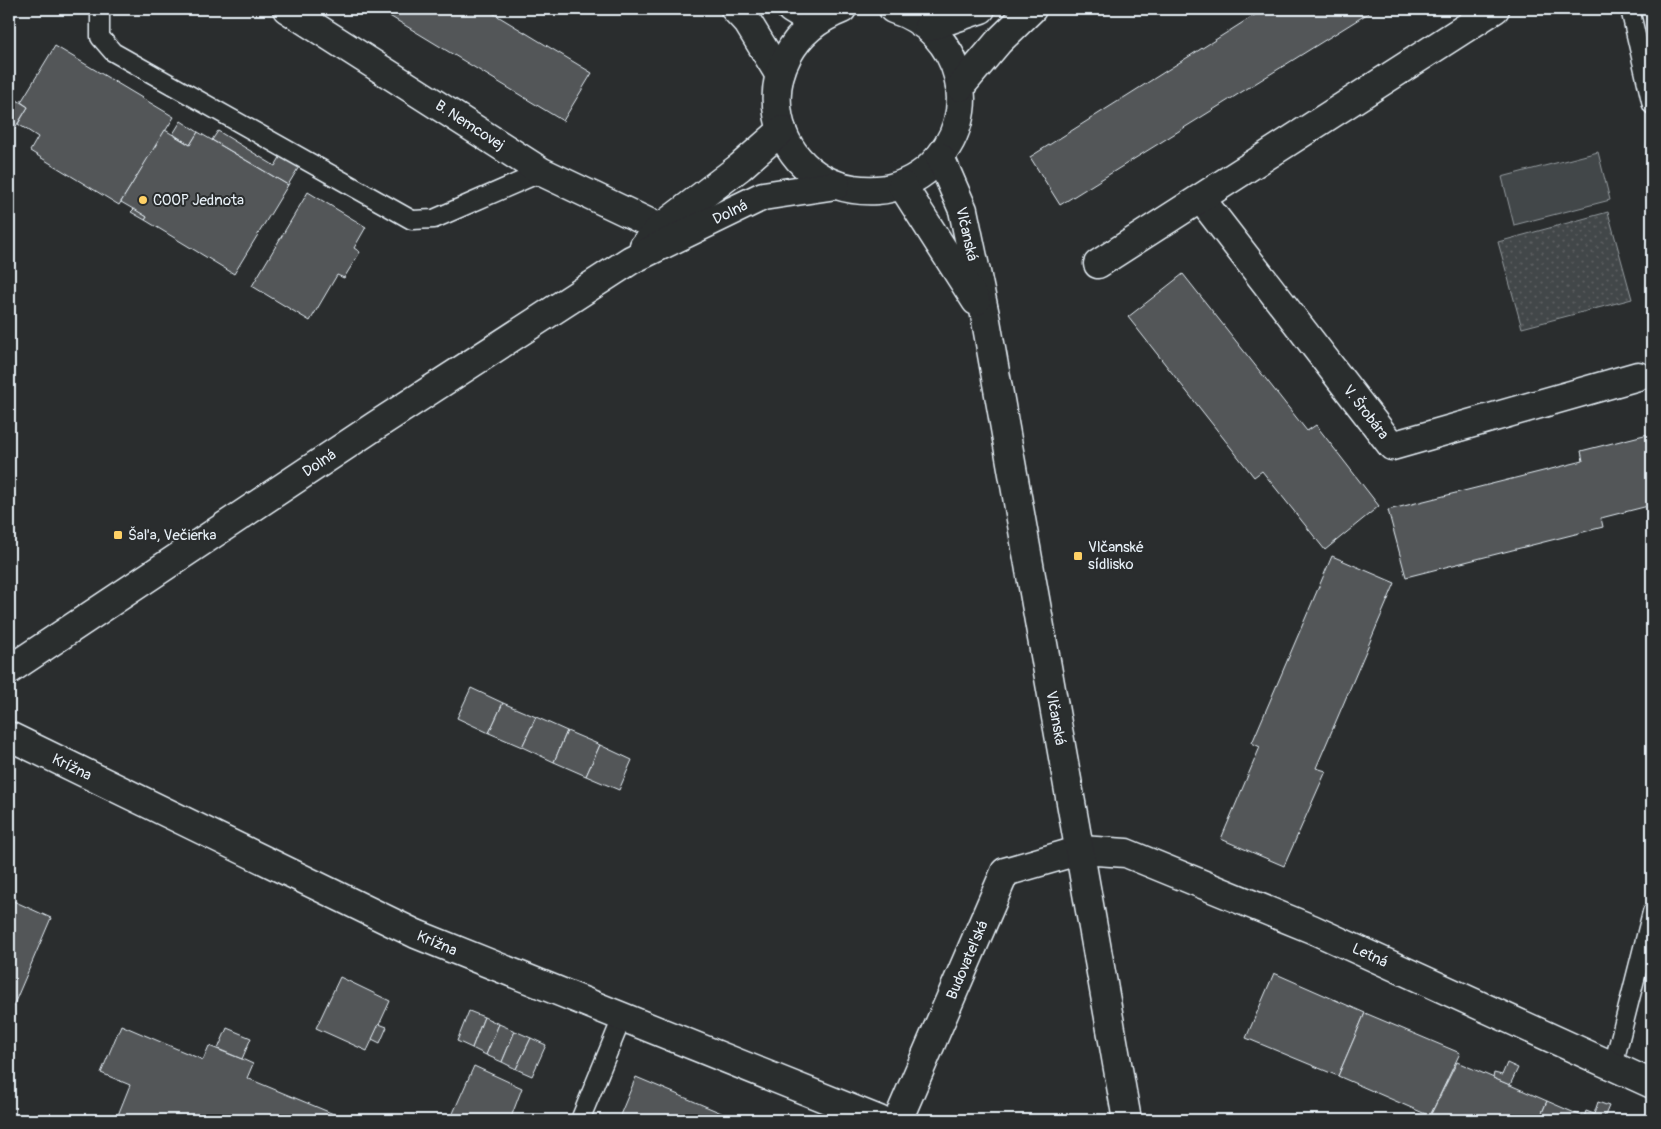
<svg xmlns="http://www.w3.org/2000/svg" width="1661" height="1129" font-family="Pangolin,sans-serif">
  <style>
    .park { fill: url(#park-dots); stroke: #959ca0 }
    .pitch { fill: #424648; stroke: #959ca0 }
    .building { fill: #535759; stroke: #e8f1f8 }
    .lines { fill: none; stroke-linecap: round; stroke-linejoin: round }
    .lane-casing { stroke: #e8f1f8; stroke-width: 21 }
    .street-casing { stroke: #e8f1f8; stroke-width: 31 }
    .secondary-casing { stroke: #e8f1f8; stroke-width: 31 }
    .lane { stroke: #2a2d2e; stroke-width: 18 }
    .street { stroke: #2a2d2e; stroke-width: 28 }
    .secondary { stroke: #2a2d2e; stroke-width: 28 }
    .poi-dot { fill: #ffd166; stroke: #2a2d2e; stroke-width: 2 }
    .labels { text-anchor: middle; stroke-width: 4; stroke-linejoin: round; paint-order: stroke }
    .street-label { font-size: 15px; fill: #e8f1f8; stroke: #2a2d2e }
    .poi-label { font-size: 15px; fill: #e8f1f8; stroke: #2a2d2e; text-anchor: start }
  </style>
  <defs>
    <pattern id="park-dots" width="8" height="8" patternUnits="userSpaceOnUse" patternTransform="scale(1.25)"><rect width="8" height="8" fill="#424648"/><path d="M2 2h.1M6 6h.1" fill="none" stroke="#5d6163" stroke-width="1.8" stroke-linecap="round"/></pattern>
  </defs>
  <rect width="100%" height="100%" fill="#2a2d2e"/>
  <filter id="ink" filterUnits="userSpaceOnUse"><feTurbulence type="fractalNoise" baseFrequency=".02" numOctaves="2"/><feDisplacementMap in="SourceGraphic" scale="10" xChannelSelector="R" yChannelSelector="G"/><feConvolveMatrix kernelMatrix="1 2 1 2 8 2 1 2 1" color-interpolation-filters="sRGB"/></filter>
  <g filter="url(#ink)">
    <polygon class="park" points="1608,212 1632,299 1522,328 1498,242"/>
    <polygon class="pitch" points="1598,152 1610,200 1514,225 1502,177"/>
    <g class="building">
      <polygon points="378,9 486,9 592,73 563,121"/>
      <polygon points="1264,9 1375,9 1060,205 1030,157"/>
      <polygon points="55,46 174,117 119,205 30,151 38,137 18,124 28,107 21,102"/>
      <polygon points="9,95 28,107 10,136 9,136"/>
      <polygon points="181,121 198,132 190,145 173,134"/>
      <polygon points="165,130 190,145 198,132 288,185 234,274 145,220 147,217 121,202"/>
      <polygon points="218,131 275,166 282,154 300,165 288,185 212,140"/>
      <polygon points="308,192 366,227 354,248 360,252 344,278 337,275 310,321 252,286"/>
      <polygon points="134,209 147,217 145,220 131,212"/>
      <polygon points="1183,274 1307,431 1316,425 1379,506 1325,550 1262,471 1254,477 1128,317"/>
      <polygon points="1652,433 1652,505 1601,518 1603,527 1406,577 1388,510 1583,461 1581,451"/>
      <polygon points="1332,556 1395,583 1316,768 1326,771 1284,866 1221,839 1260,747 1252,743"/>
      <polygon points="471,688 503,703 489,733 457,718"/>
      <polygon points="503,703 536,717 522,747 489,733"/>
      <polygon points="536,717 567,731 554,762 522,747"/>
      <polygon points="567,731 600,745 586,776 554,762"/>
      <polygon points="600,745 632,760 619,790 586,776"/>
      <polygon points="9,899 51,918 9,1016"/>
      <polygon points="1274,973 1365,1013 1338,1076 1246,1038"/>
      <polygon points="340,977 390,1001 367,1051 316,1028"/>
      <polygon points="469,1011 484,1017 472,1048 457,1041"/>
      <polygon points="1365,1013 1460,1053 1430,1116 1338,1076"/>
      <polygon points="484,1017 499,1024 486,1055 472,1048"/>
      <polygon points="379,1024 387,1027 380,1043 372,1039"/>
      <polygon points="499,1024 515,1031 502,1062 486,1055"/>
      <polygon points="121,1025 203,1060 209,1046 242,1059 253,1064 247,1078 348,1120 116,1120 130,1085 101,1073"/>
      <polygon points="227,1028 251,1038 242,1059 218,1049"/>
      <polygon points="515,1031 531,1038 516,1069 502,1062"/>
      <polygon points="531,1038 546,1045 532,1076 516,1069"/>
      <polygon points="1457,1062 1547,1101 1539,1120 1428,1120"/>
      <polygon points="1507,1063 1518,1068 1510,1085 1493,1078 1494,1073 1502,1075"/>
      <polygon points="474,1066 522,1088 510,1120 450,1120"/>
      <polygon points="636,1077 738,1120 618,1120"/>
      <polygon points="1547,1101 1584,1117 1592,1120 1539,1120"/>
      <polygon points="1598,1102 1609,1106 1603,1120 1592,1120 1584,1117 1586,1111 1594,1114"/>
    </g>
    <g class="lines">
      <g class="lane-casing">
        <g id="lane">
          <polyline points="100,9 100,37 113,52 412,220 434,219 542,172"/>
          <polyline points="1630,9 1652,105"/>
          <polyline points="1613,1066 1652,912"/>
          <polyline points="580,1120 622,1018"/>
        </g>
      </g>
      <g class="street-casing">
        <g id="street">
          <polyline points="287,9 542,172 660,228"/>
          <polyline points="735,9 748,23 779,74"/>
          <polyline points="791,9 814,23"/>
          <polyline points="1201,199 1392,446 1638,376"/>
          <polyline points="1098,264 1495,9"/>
          <polyline points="9,736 416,934 879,1120"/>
          <polyline points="898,1120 1005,872 1081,850 1126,853 1312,929 1652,1084"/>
        </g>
      </g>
      <g class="secondary-casing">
        <g id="secondary">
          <path d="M842,9C737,50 766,196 877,190C897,189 917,179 931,166C985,115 962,30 893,9"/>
          <polyline points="928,27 981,9"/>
          <polyline points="960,87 999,41 1032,9"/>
          <polyline points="940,157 963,210 985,315 1127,1120"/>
          <polyline points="902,185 976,301"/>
          <polyline points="644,246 660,228 740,167 782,130"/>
          <polyline points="9,670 375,426 631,260 763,196 836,185"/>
        </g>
      </g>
      <use href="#lane" class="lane"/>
      <use href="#street" class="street"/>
      <use href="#secondary" class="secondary"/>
    </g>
  </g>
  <g class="poi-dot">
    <circle cx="143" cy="200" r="5"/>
    <rect x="113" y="530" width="10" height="10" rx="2.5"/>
    <rect x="1073" y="551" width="10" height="10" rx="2.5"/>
  </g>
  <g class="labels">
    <g class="street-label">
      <text transform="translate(470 125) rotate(33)" y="5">B. Nemcovej</text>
      <text transform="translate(730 212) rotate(-26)" y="5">Dolná</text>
      <text transform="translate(967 234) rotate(77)" y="5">Vlčanská</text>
      <text transform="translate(1366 412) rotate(52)" y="5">V. Šrobára</text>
      <text transform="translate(319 463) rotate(-34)" y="5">Dolná</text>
      <text transform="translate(1056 718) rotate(80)" y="5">Vlčanská</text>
      <text transform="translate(72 767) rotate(26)" y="5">Krížna</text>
      <text transform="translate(437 943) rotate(23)" y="5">Krížna</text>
      <text transform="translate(1370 955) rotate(25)" y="5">Letná</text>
      <text transform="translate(967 960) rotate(-67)" y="5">Budovateľská</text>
    </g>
    <g class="poi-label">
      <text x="153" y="205">COOP Jednota</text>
      <text x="128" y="540">Šaľa, Večierka</text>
      <text x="1088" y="552">Vlčanské<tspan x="1088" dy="17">sídlisko</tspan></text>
    </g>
  </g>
  <rect width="1661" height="1129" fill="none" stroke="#2a2d2e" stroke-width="30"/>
  <rect x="15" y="15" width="1631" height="1099" fill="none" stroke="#e8f1f8" stroke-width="2" filter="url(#ink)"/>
</svg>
